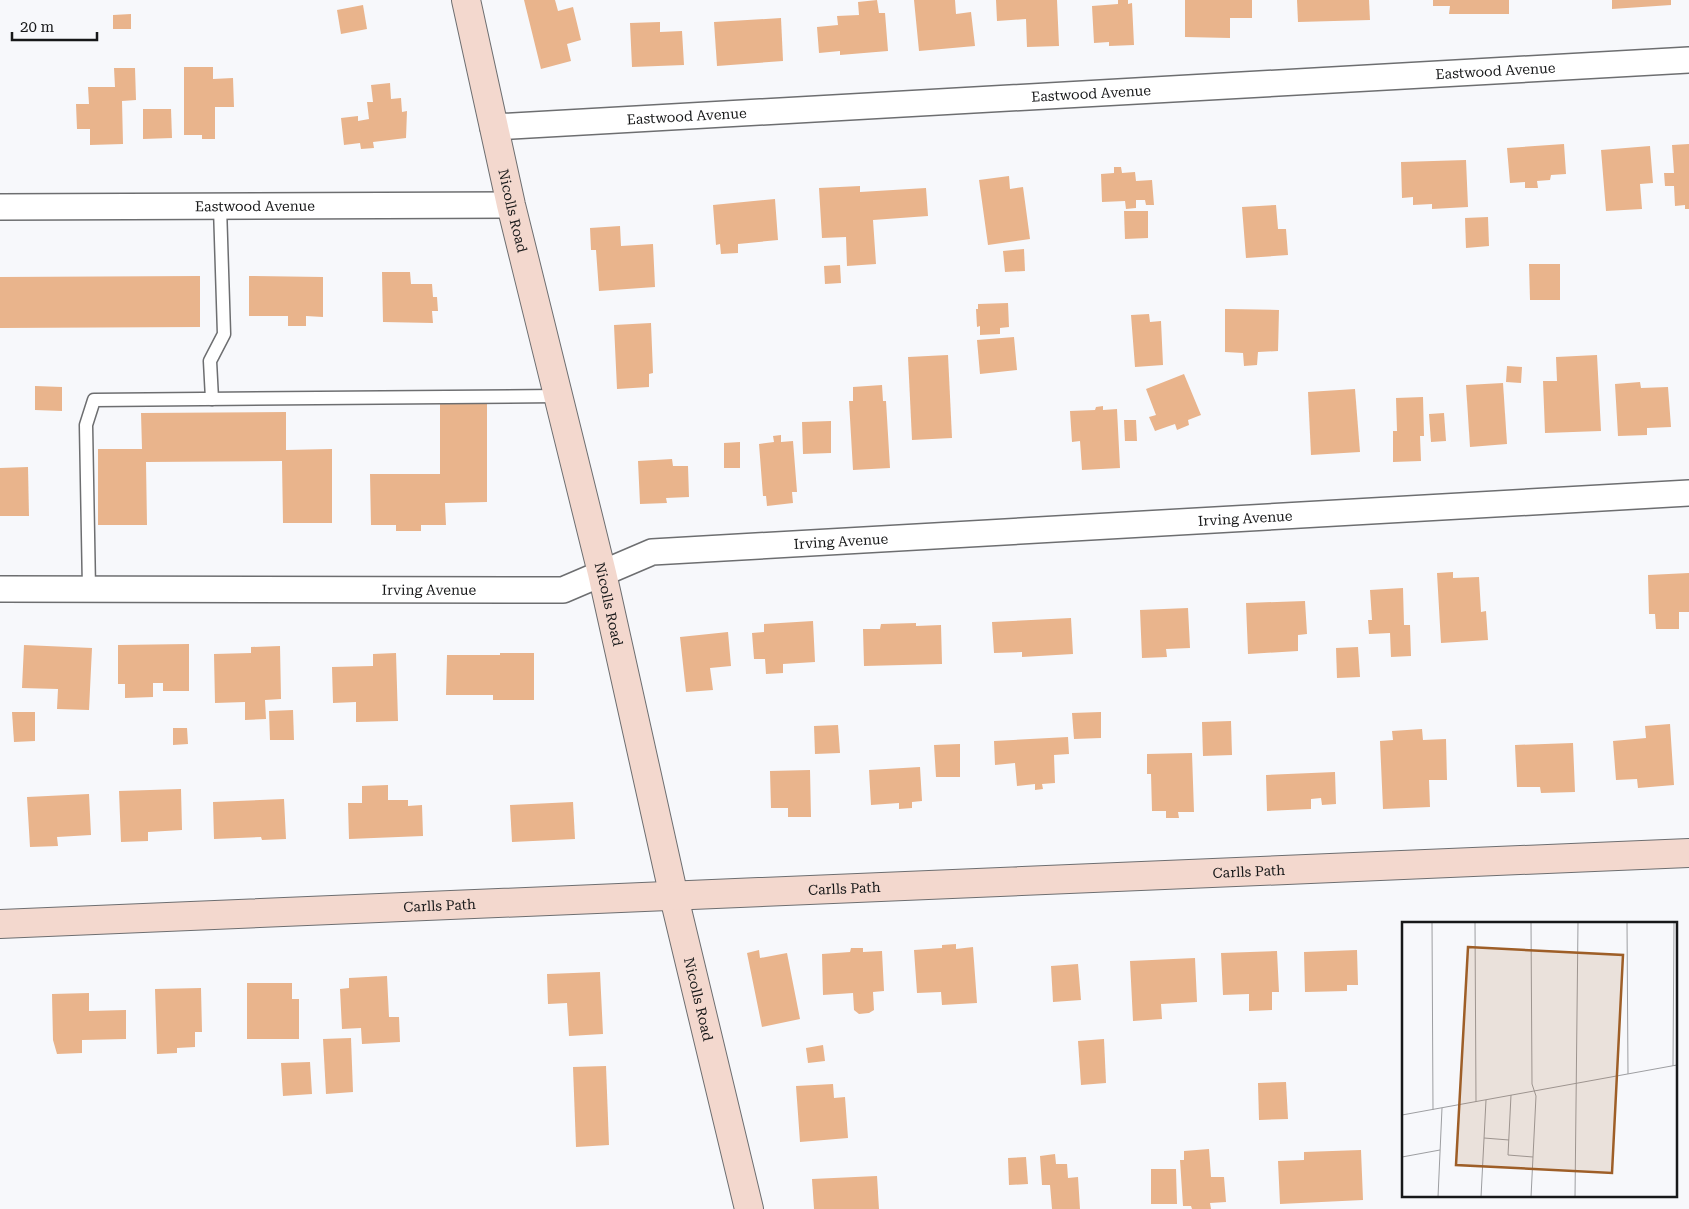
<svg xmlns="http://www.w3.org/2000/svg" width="1689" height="1209" font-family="'Roboto Serif',serif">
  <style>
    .building { fill: #e9b48c }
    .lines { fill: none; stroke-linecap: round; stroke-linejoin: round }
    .lane-casing { stroke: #6d6e70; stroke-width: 15 }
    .street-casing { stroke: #6d6e70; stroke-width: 28 }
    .secondary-casing { stroke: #6d6e70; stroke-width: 30 }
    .lane { stroke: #fff; stroke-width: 12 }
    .street { stroke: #fff; stroke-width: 25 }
    .secondary { stroke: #f3d8ce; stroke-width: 28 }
    .labels { text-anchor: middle; stroke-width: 5; stroke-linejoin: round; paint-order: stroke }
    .street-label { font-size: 14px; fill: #171819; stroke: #f7f8fb }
    .inset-road { fill: none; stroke: #9d9ea1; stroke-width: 1 }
    .view { fill: #9e5e27; fill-opacity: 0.15; stroke: #9e5e27; stroke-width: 2.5 }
    .inset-edge { fill: none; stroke: #171819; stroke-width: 2.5 }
  </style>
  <rect width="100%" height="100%" fill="#f7f8fb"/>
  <g class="building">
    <polygon points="524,0 555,0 558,11 573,7 581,40 567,44 571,61 541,69"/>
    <polygon points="877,0 879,13 885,13 888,51 840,55 840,51 819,53 817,27 838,25 837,16 859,15 858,2"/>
    <polygon points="914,0 955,0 956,14 971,12 975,46 919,51"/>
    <polygon points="996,0 1057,0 1059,46 1027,47 1026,19 997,21"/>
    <polygon points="1118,0 1128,0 1128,4 1132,3 1134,45 1109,46 1109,42 1094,43 1092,6 1118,4"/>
    <polygon points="1185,0 1252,0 1252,18 1230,18 1230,38 1185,37"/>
    <polygon points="1297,0 1369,0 1370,20 1298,22"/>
    <polygon points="1433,0 1509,0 1509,14 1449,14 1450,6 1433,6"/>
    <polygon points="1612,0 1671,0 1671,5 1612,9"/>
    <polygon points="363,5 367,29 341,34 337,10"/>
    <polygon points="131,14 131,29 113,29 113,15"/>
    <polygon points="781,18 783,61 717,66 714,22"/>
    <polygon points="660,22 660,32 682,31 684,65 632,67 630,23"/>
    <polygon points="184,67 213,67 213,79 233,78 234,107 215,107 215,139 202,139 202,135 184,135"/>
    <polygon points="114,68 135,68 136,100 122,101 123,144 90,145 90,129 77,129 76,104 89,104 88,87 115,87"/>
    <polygon points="390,83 391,99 401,98 402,112 407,111 406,138 373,142 374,148 361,149 360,143 344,145 341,118 358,116 358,121 369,119 367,102 373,102 371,85"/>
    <polygon points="143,109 171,109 172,138 143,139"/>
    <polygon points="1564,144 1566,174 1551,175 1550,180 1537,181 1538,188 1525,188 1525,182 1510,183 1507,148"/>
    <polygon points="1689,144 1689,209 1685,209 1685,205 1675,206 1674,186 1665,186 1664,173 1674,173 1672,145"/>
    <polygon points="1650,146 1653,183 1640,184 1642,209 1606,211 1601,150"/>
    <polygon points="1466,160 1468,207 1432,209 1432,204 1413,205 1413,197 1402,198 1401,162"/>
    <polygon points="1114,167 1121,167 1122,173 1135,172 1136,181 1152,180 1154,205 1146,205 1145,200 1136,200 1136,208 1126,209 1125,201 1102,202 1101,174 1114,173"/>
    <polygon points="1009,176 1010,189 1023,187 1030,239 988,245 979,180"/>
    <polygon points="860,186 860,192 926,188 928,216 873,220 876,264 847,266 846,237 822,238 819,188"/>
    <polygon points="775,199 778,240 738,244 738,253 721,254 720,244 716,245 713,205"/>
    <polygon points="1276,205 1278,229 1286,229 1288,255 1246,258 1242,207"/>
    <polygon points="1124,211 1148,211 1148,238 1125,239"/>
    <polygon points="1488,217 1489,246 1466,248 1465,218"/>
    <polygon points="620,226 621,246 653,244 655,287 599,291 596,250 591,250 590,228"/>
    <polygon points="1024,249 1025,271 1005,272 1003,251"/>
    <polygon points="1529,264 1560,264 1560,300 1530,300"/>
    <polygon points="840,265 841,283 825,284 824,266"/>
    <polygon points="382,272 410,272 411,284 432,284 433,297 437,297 438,311 432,311 433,323 383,322"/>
    <polygon points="200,276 200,327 0,328 0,277"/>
    <polygon points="249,276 323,277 323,317 306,316 306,326 288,326 288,316 249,316"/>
    <polygon points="1008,303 1009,327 1000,328 1000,334 980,335 980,326 977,327 976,309 978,309 978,304"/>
    <polygon points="1225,309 1279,310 1278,351 1258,352 1257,365 1244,366 1243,353 1225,352"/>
    <polygon points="1149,314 1150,322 1161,321 1163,365 1135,367 1131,315"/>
    <polygon points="651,323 653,373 649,374 649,387 617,389 614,325"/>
    <polygon points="1014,337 1017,370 980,374 977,340"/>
    <polygon points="948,355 952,438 912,440 908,357"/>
    <polygon points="1597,355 1601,431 1545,433 1543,381 1557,381 1556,357"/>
    <polygon points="1507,366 1522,367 1521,383 1506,382"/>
    <polygon points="1184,374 1201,415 1188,420 1189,425 1177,430 1175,424 1155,431 1149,417 1156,415 1146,389"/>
    <polygon points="1640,382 1641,388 1668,387 1671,427 1647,428 1647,435 1618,436 1615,384"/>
    <polygon points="1503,383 1507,444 1470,447 1466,385"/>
    <polygon points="882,385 883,401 886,401 890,468 853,470 849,401 853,401 853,387"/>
    <polygon points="35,386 62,387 62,411 35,410"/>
    <polygon points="1355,389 1360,452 1311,455 1308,392"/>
    <polygon points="1423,397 1424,436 1420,436 1421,461 1393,462 1393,431 1397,431 1396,398"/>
    <polygon points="440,404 487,404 487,502 445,503 446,525 421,525 421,531 396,531 396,525 371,525 370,474 440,474"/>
    <polygon points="1103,406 1103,410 1117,409 1120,468 1082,470 1080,441 1072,442 1070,411 1095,410 1096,407"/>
    <polygon points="286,412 286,450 332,449 332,523 283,523 282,461 146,462 147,525 98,525 98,449 142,449 141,413"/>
    <polygon points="1444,413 1446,441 1431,442 1429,414"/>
    <polygon points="1124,420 1136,420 1137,441 1125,441"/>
    <polygon points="831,421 831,453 803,454 802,422"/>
    <polygon points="781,435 781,442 793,441 797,492 792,492 793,503 767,506 766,496 763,496 759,444 774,442 773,436"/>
    <polygon points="740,442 740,468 724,468 724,443"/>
    <polygon points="672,459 673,466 688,466 689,497 666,498 667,503 640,504 638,461"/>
    <polygon points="28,467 29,516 0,516 0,468"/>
    <polygon points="1453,572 1453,578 1479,577 1481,612 1486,611 1488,640 1441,643 1437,573"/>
    <polygon points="1689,573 1689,612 1679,612 1679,629 1656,629 1655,614 1649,614 1648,575"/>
    <polygon points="1403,588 1404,625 1410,625 1411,656 1391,657 1390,633 1369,634 1368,620 1372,620 1370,590"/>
    <polygon points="1305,601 1307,634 1298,635 1298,651 1248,654 1246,603"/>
    <polygon points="1188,608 1190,648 1166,649 1167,657 1142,658 1140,610"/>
    <polygon points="1071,618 1073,654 1022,657 1022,652 994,653 992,622"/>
    <polygon points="813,621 815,662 783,664 783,673 766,674 765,659 754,659 752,633 764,632 764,624"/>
    <polygon points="916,623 916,626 941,625 942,664 864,666 863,629 880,629 881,624"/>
    <polygon points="728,632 731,666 710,668 713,690 686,692 680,637"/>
    <polygon points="189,644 189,691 163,691 163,683 153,683 153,697 125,698 125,684 118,684 118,645"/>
    <polygon points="24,645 92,648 89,710 57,709 58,689 22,688"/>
    <polygon points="280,646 281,699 265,700 266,719 245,720 245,702 215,703 214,654 251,653 251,647"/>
    <polygon points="1358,647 1360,677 1337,678 1336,648"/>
    <polygon points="396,653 398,721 356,722 356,702 333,703 332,667 373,666 373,654"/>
    <polygon points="500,653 534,653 534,700 493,700 493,695 446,695 447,655 500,655"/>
    <polygon points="293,710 294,740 270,740 269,711"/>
    <polygon points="12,712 35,712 35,741 14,742"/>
    <polygon points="1101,712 1101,738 1074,739 1072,713"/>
    <polygon points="1231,721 1232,755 1203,756 1202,722"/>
    <polygon points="1670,724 1674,785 1638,788 1637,779 1616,780 1613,741 1646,738 1645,726"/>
    <polygon points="838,725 840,753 815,754 814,726"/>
    <polygon points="173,728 187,728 188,744 173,745"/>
    <polygon points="1422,729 1423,740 1446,739 1447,780 1429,780 1430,807 1383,809 1380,741 1393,740 1392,731"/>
    <polygon points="1068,737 1069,754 1054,755 1055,783 1042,784 1043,789 1035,790 1035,784 1017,786 1015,763 995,765 994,741"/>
    <polygon points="1573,743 1575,792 1541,793 1540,787 1517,787 1515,745"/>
    <polygon points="960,744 960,777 936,777 934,745"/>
    <polygon points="1192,753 1194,812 1178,812 1179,818 1166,818 1166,811 1152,811 1151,774 1147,774 1147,754"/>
    <polygon points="920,767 922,801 912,802 912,808 899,809 899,803 871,805 869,770"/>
    <polygon points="810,770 811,817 788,817 788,808 771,808 770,771"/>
    <polygon points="1335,772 1336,804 1322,805 1321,798 1311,799 1311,809 1267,811 1266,775"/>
    <polygon points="388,785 388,800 408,800 408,806 422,805 423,836 349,839 348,803 362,803 362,786"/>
    <polygon points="181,789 182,830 148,832 148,841 121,842 119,791"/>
    <polygon points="89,794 91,835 57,837 58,846 30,847 27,797"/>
    <polygon points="284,799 286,839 262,840 261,837 214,839 213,802"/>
    <polygon points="573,802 575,839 512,842 510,805"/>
    <polygon points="956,944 956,949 973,947 977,1003 942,1005 941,992 917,993 914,950 942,948 942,945"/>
    <polygon points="851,948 863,948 863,952 882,951 884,991 873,992 874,1010 869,1013 859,1014 854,1010 853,993 823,995 822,954 850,952"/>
    <polygon points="759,950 760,958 787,953 800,1019 762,1027 747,953"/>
    <polygon points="1357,950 1358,985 1347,985 1347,991 1305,992 1304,952"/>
    <polygon points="1277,951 1279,992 1272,992 1272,1010 1249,1011 1249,994 1223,995 1221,953"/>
    <polygon points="1195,958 1197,1002 1161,1004 1162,1019 1133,1021 1130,961"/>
    <polygon points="1078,964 1081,1000 1053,1002 1051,966"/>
    <polygon points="600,972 603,1034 569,1036 567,1003 548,1004 547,974"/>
    <polygon points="387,976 389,1017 399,1017 400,1042 362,1044 361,1028 342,1029 340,989 349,988 349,978"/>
    <polygon points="247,983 292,983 292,999 299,999 299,1039 247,1039"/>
    <polygon points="201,988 202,1032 195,1032 195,1047 177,1048 177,1053 157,1054 155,989"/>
    <polygon points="89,993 89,1011 126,1010 126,1039 82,1040 82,1053 57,1054 53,1040 52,994"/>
    <polygon points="351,1038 353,1092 326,1094 323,1039"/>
    <polygon points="1104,1039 1106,1083 1081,1085 1078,1041"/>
    <polygon points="823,1045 825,1061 808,1063 806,1048"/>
    <polygon points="310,1062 312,1094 283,1096 281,1063"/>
    <polygon points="606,1066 609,1145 576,1147 573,1067"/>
    <polygon points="1286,1082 1288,1119 1259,1120 1258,1083"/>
    <polygon points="833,1084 834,1098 845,1097 848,1138 800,1142 796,1086"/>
    <polygon points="1209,1149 1211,1177 1224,1177 1226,1202 1210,1203 1211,1209 1192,1209 1191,1206 1183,1206 1180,1160 1184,1160 1184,1151"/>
    <polygon points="1361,1150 1363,1200 1280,1204 1278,1161 1304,1160 1304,1152"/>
    <polygon points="1055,1154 1056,1164 1067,1164 1068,1178 1078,1177 1080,1209 1052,1209 1050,1185 1042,1185 1040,1156"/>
    <polygon points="1026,1157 1028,1184 1009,1185 1008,1158"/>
    <polygon points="1151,1169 1176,1169 1177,1204 1151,1204"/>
    <polygon points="877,1176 879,1209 814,1209 812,1179"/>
  </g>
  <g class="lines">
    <g class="lane-casing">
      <g id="lane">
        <polyline points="212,399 210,361 224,334 220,207"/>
        <polyline points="89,589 86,425 94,400 558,396"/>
      </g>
    </g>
    <g class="street-casing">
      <g id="street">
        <path id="s1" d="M493,127L1689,60"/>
        <path id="s2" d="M0,207L511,205"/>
        <path id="s3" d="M0,589L563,590L652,552L1689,493"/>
      </g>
    </g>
    <g class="secondary-casing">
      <g id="secondary">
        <path id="s4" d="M466,0L511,205L602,573L674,897L749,1209"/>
        <path id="s5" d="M0,924L1689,853"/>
      </g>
    </g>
    <use href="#lane" class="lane"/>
    <use href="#street" class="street"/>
    <use href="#secondary" class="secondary"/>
  </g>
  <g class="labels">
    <g class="street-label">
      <text dy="5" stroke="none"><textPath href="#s1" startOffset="1004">Eastwood Avenue</textPath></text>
      <text dy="5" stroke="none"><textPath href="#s1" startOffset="599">Eastwood Avenue</textPath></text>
      <text dy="5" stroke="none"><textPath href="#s1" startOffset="194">Eastwood Avenue</textPath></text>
      <text dy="5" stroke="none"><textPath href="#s2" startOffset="255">Eastwood Avenue</textPath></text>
      <text dy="5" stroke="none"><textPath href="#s4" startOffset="216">Nicolls Road</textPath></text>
      <text dy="5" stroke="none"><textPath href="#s3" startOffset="1254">Irving Avenue</textPath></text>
      <text dy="5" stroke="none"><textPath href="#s3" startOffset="849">Irving Avenue</textPath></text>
      <text dy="5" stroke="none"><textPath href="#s3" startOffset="429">Irving Avenue</textPath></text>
      <text dy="5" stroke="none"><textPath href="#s4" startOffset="621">Nicolls Road</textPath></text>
      <text dy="5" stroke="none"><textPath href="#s5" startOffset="1250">Carlls Path</textPath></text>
      <text dy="5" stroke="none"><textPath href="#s5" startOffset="845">Carlls Path</textPath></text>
      <text dy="5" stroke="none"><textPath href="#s5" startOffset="440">Carlls Path</textPath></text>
      <text dy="5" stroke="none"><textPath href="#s4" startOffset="1026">Nicolls Road</textPath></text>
    </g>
  </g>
  <g transform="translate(1402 922)">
    <rect width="275" height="275" fill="#f7f8fb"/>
    <path class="inset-road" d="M30,0L31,188M73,0L74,180M225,0L226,152M271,144L272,0M109,173L106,233L131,235M0,193L275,143M82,216L107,218M0,235L38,228M36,275L40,186M79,275L84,178M129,275L134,174L130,162L129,0M173,275L176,0"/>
    <path class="view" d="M66,25L221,33L210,251L54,243Z"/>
    <rect width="275" height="275" class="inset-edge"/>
  </g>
  <path d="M12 32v8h85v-8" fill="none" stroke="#171819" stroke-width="2.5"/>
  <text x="20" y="32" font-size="15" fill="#171819" stroke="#f7f8fb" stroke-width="4" paint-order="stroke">20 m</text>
</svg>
